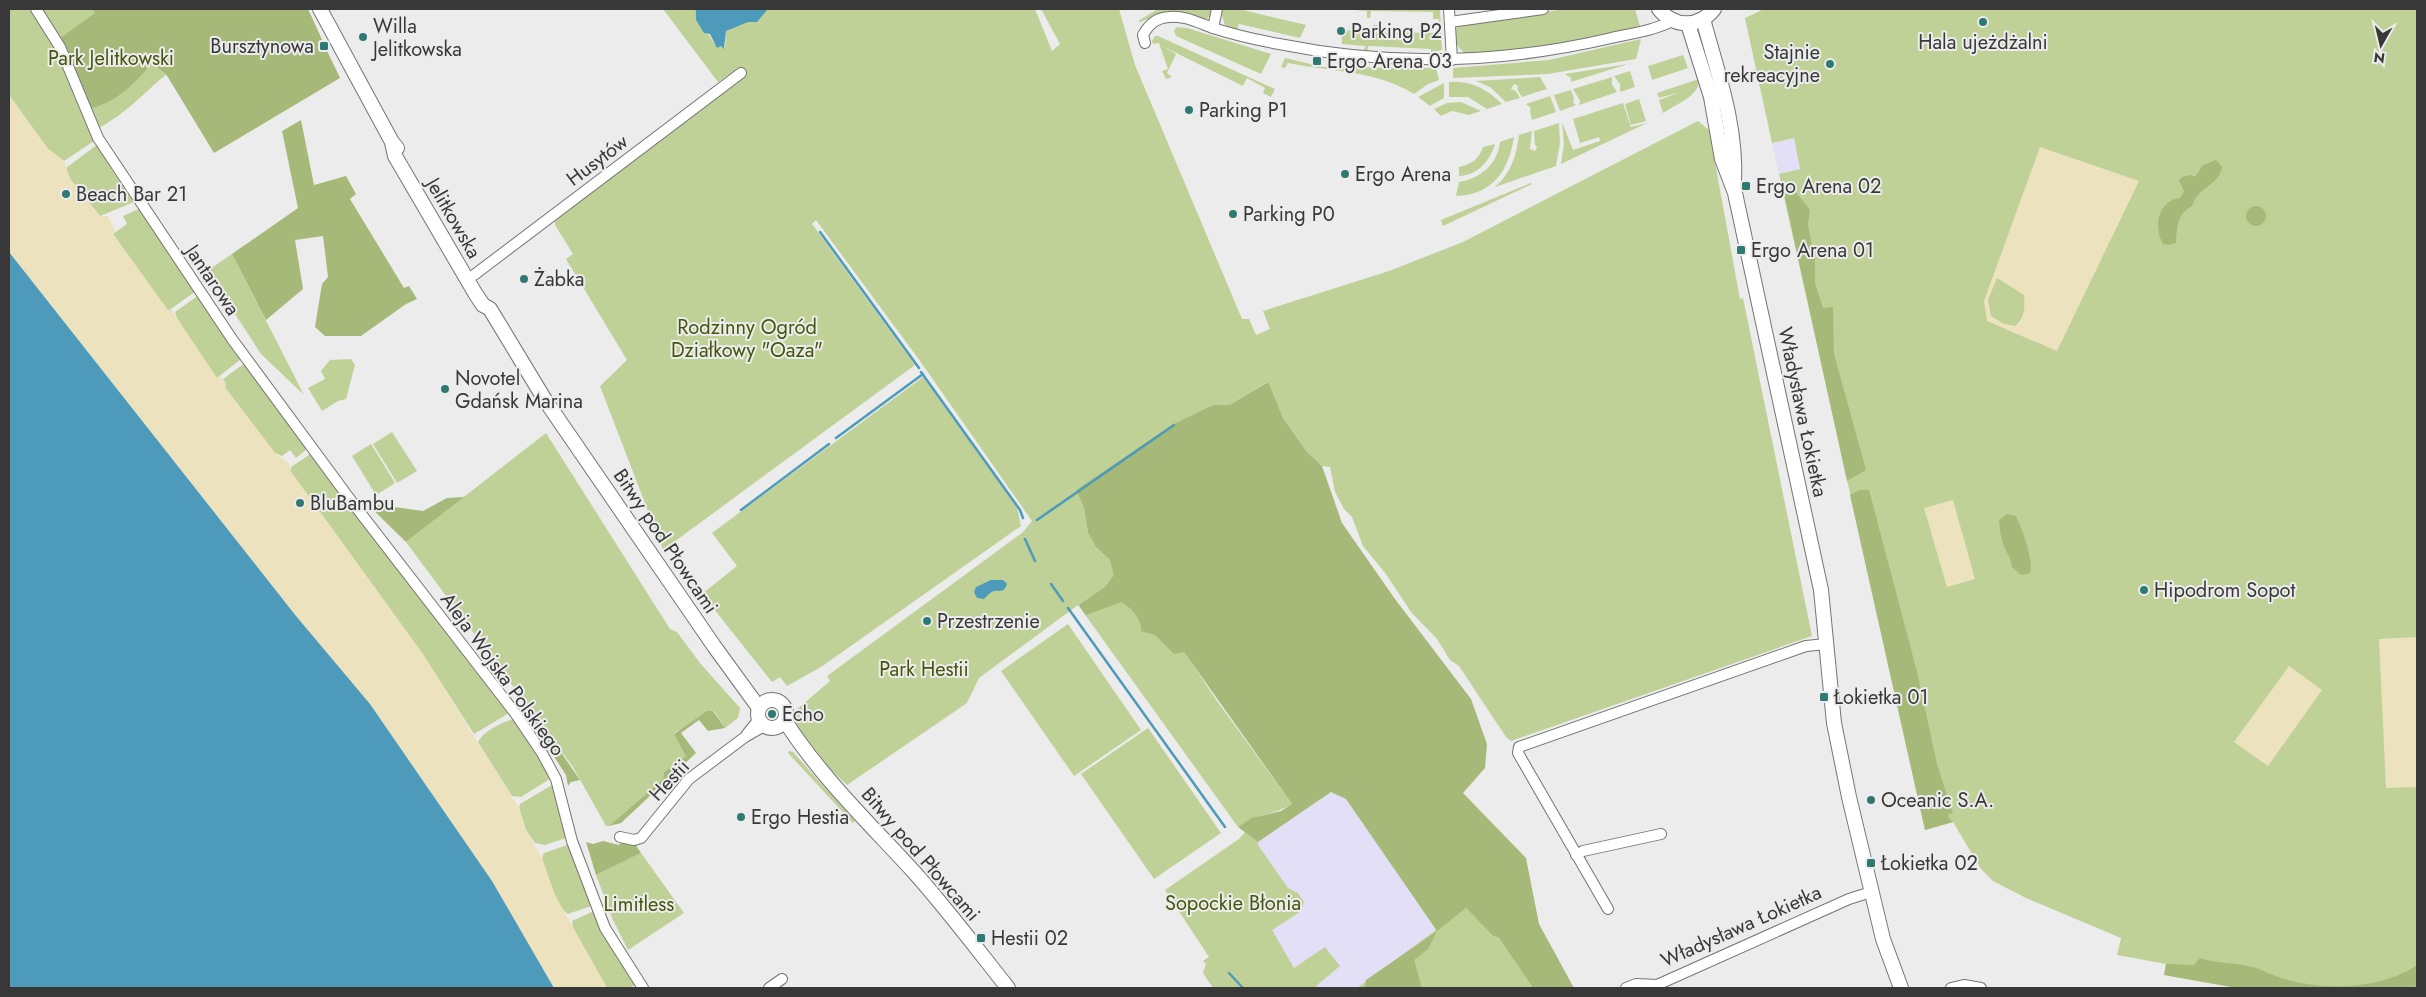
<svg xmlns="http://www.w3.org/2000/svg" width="2426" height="997" font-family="Jost,sans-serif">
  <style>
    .industrial { fill: #e2dff6 }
    .green { fill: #bfd196 }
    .forest { fill: #a6b978 }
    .sand { fill: #ece3be; fill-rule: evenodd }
    .water { fill: #4d9abb }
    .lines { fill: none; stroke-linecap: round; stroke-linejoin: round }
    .stream { stroke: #4d9abb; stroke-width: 2.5 }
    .street-casing { stroke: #737475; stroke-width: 12 }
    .secondary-casing { stroke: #737475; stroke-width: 16 }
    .street { stroke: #fff; stroke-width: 10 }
    .secondary { stroke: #fff; stroke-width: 14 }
    .poi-dot { fill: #307973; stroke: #ececed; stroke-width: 2 }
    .labels { text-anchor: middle; stroke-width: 4; stroke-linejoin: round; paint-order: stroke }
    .poi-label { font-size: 20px; fill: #383839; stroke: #ececed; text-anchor: start }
    .park-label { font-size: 20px; fill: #45550a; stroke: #ececed }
    .street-label { font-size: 20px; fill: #383839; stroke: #ececed }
  </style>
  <rect width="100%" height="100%" fill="#ececed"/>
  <g class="industrial">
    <polygon points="1794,138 1800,169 1779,174 1772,143"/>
    <polygon points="1331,792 1346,799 1437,931 1357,988 1318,988 1316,986 1340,966 1294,968 1271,930 1300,912 1297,893 1288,888 1258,845 1258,842"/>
  </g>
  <g class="green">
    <path d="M9,9H308L323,42L321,43L324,49H326L340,78L174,71C161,76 154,86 143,95C128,109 110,123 91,132L94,141L64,161L48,149L9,95Z"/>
    <path d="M663,9H693L696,11C697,17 697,21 700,26C705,33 710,34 713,42L725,48L726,31L767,10L773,9H1035L1052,51L1060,44L1041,9H1119L1135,65L1242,319H1249L1256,335L1270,329L1263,311L1389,271L1463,242L1698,121L1709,130L1740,299L1743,298L1812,636L1511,741L1506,737L1459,666L1450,660L1437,639L1411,612L1386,574L1363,546L1352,517L1344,509L1335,492L1330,467L1322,466L1307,452L1283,418L1267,382L1230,406L1213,405L1076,490L1084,508L1088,533L1096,547L1145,593L1217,701L1292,804C1274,815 1257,814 1238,827L1078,605L979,678L967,703L847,785L831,770L795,724L792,719L795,711L830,681L827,676L1023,532L1032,521L920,361L816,220L812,224L915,365L663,550L600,386L627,360L566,259L573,254L555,225V221L744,76L738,68L718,82Z"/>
    <polygon points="1158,9 1213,9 1208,18 1204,20 1157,15 1140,22 1138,21"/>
    <polygon points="1221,9 1239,9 1306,25 1300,38 1239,24 1237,30 1225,25 1221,13"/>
    <polygon points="1341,9 1440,9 1442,50 1431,52 1431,49 1368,46 1367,54 1364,53 1365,46 1342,44 1341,30 1373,32 1373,25 1377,25 1376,32 1439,33 1439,19 1433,19 1433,12 1371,11 1370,18 1367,18 1367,11"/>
    <polygon points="1562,9 1635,9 1640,26 1609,35 1516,51 1465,54 1455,43 1455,30 1460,25 1522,17"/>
    <polygon points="1764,9 2417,9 2417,986 2411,988 2237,988 2164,975 2166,964 2117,955 2121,938 2026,898 1993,881 1981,869 1953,822 1925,830 1779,174 1800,169 1794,138 1772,143 1745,18"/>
    <polygon points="1177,27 1187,28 1271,54 1261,74 1176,36 1174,30"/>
    <polygon points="1155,36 1158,36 1275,89 1271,97 1263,93 1265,88 1247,78 1243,86 1162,46 1176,54 1167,73 1172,77 1166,79 1162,71 1168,69 1159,43 1153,44 1152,41"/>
    <polygon points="1641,39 1636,59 1548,74 1453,78 1453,68 1549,60"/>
    <polygon points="1683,55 1688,68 1652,80 1648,66"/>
    <path d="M1285,58L1323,67L1436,68L1439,80L1428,84L1414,94C1376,70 1331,72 1288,63L1285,68L1281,67Z"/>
    <polygon points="1628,64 1571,82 1571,78 1565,74"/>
    <polygon points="1630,71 1635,87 1620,92 1620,84 1614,76"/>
    <polygon points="1540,77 1547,89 1522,97 1517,89 1518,86 1514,84 1511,89 1516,91 1520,98 1506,102 1490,87 1476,81"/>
    <polygon points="1612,77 1612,85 1617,92 1579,105 1580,101 1573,89"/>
    <path d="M1699,79C1701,95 1675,105 1663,113L1659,100L1680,92L1659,98L1657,93Z"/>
    <path d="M1449,82C1471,80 1487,89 1502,104L1487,109L1468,97H1449Z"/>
    <polygon points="1444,83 1444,98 1430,106 1418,97"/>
    <polygon points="1571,90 1574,98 1573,103 1576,105 1560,111 1554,95"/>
    <polygon points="1550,96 1556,112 1532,120 1530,111 1531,108 1526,104"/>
    <polygon points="1639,99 1646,121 1631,125 1625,104"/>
    <polygon points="1461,102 1481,111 1469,115 1452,111 1441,116 1434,109 1447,103"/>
    <polygon points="1623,103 1631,127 1647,123 1561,164 1564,144 1562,122 1573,150 1600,141 1599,137 1580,143 1573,119"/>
    <path d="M1559,123L1560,143L1556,166L1495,187C1511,173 1516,157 1519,135L1532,131L1530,149L1535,151L1537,147L1535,145L1534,131Z"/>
    <path d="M1514,137C1509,170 1493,195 1456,196L1459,182C1480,179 1498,164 1500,142Z"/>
    <polygon points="98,144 111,169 134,202 100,216 70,179 66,168"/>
    <path d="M1495,144C1490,161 1478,175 1459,176V167C1472,164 1479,159 1483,147Z"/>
    <polygon points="1531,183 1532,184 1443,226 1441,220"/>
    <polygon points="141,208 196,291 168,311 113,234 127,224 123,216"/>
    <polygon points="232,254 304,395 261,354 207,271"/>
    <polygon points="199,295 241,359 217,378 179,324 175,312"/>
    <polygon points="351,359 355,365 346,399 338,401 322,411 308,388 325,379 321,371 330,360"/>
    <polygon points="245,363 307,446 305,451 296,458 290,450 282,456 275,453 224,387 226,384 223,379"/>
    <polygon points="923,377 1017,507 1021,526 821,667 787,686 780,677 772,682 702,594 737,566 712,533"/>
    <polygon points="392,432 417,471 397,483 373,444"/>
    <polygon points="546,433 670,629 677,632 700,663 740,708 738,718 725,728 714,711 674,733 687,756 664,772 663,779 609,826 606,826 573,767 406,542"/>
    <polygon points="371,444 395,483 376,495 352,456"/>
    <polygon points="312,453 511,712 474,734 422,653 291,472 291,467"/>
    <polygon points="1068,624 1141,730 1074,776 1001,671"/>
    <path d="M516,718L553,777L521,797L512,796L478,742C484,730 504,722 516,718Z"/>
    <polygon points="1148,728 1221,833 1154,879 1081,774"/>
    <polygon points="789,751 793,752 855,821 853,823 788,753"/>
    <polygon points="552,785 555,785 569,837 545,845 535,843 526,830 519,808 520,804"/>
    <polygon points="1245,832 1258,842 1258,845 1288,888 1298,893 1304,902 1300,912 1272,930 1294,968 1325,947 1340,966 1316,986 1318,988 1213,988 1203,973 1206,964 1203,961 1209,957 1165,890 1239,839"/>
    <path d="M570,844L594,905L568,914C556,907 544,872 542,858L544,853Z"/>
    <polygon points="641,853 684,913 628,950 613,920 596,875"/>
    <polygon points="1466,908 1493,936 1499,938 1533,988 1357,988"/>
    <polygon points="596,910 638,984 628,988 607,988 573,928 572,921"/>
  </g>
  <g class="forest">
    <path d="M93,9H308L323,42L321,43L324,49H326L340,78L214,153L166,74L152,63C136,82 117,102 92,108L84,98L59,39L95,13Z"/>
    <polygon points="301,120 314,185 346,176 356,194 350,199 404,288 409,286 417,299 406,304 361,336 325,336 315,327 322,284 328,277 323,236 295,240 303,289 266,320 232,254 298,208 282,131"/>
    <path d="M2216,160L2222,167C2219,186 2198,186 2192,206C2177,214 2177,227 2176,243L2169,245L2163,244C2153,226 2158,201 2180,198L2184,191L2179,181L2182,177L2191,175L2195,177L2203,165Z"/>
    <polygon points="1786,191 1795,191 1810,210 1808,225 1812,247 1815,253 1815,283 1823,308 1833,307 1834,354 1866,470 1847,481 1784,194"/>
    <circle cx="2256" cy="216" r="10"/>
    <path d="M1268,382L1283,418L1307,452L1322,466L1342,523L1395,599L1471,699L1487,744L1485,768L1463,793L1526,858L1539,924L1574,988H1533L1499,938L1493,936L1466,908L1437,931L1428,949L1414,960L1422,988H1365L1366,980L1437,931L1346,799L1331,792L1258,842L1238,827L1252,818L1281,811L1292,804L1184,652L1174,654L1155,635L1141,631C1142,619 1132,609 1122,602L1086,615L1079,605L1105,587L1114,575L1110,560L1096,547L1088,533L1084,508L1076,490L1172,425L1213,405H1230Z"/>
    <polygon points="1860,490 1869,490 1917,672 1937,764 1953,814 1949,813 1948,817 1953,822 1925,830 1850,495"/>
    <polygon points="464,497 406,542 366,503 423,511 447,498"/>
    <path d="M2007,514L2016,516C2022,529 2034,560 2030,573L2021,575L2012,567C2012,558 2004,550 2002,540C2000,534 2000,526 1999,520Z"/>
    <polygon points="707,711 713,711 725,728 708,731 699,720 681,733 696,753 621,823 609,826 663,779 664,772 686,756 674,734"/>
    <polygon points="536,716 580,780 571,782 568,786 566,775 531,721"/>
    <polygon points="623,840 635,844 641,853 596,875 586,842 593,844 603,841 619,845"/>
    <path d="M2200,958C2217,964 2235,962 2252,967C2262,969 2271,975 2281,978C2322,991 2381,990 2417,965V986L2411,988H2237L2164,975L2166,964L2194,965Z"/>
  </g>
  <g class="sand">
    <path d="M9,95L48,149L64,161L70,179L100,216H108L115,231L113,234L168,310L171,309L217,378L220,376L226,384L225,387L275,453C281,459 291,460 291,472L422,653L519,808L526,830L542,858L555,895L607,988H554L492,881L370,704L296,616L9,252Z"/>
    <path d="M2040,147L2139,181L2057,351L1987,321L1984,301ZM1997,278L2024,295C2025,307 2025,318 2015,326L2004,324L1991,316L1988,300Z"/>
    <polygon points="1953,500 1975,579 1947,587 1924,508"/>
    <polygon points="2417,637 2417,787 2386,788 2379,639"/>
    <polygon points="2289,666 2322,690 2268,766 2234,742"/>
  </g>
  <g class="water">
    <polygon points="693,9 773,9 767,10 757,22 748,22 726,31 724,49 721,46 717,48 710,34 704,33 696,20 696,11"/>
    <polygon points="9,252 296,616 370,704 492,881 554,988 9,988"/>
    <path d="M991,580H1003L1007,584C1004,593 1001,590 994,591C990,592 987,596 984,599L977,598L974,592L976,587Z"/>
  </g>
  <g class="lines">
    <g class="stream">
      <polyline points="820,232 919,368"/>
      <polyline points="921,372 1020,510 1023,518"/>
      <polyline points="836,438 923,374"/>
      <polyline points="741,510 829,444"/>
      <polyline points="1037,520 1174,425"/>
      <polyline points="1025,539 1035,561"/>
      <polyline points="1051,584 1063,601"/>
      <polyline points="1068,608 1225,827"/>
      <polyline points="1229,973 1243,988"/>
    </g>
    <g class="street-casing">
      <g id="street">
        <polyline points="36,9 60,47 98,138 232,339 352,502 515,713 542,753 556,779 572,841 605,928 643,988"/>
        <polyline points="1449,9 1452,60"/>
        <polyline points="1450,22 1543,9"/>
        <polyline points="1213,28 1217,9"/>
        <path d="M1145,43L1143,35C1149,24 1156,18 1169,17C1184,15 1199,23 1213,28C1235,35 1257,40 1279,44C1388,66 1498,64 1607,39C1628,34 1653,31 1672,21"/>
        <polyline points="474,275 741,73"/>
        <polyline points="747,734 759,719"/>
        <polyline points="620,837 634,840 641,838 689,779 745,737 764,726"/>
        <polyline points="1576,855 1583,851 1661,834"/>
        <polyline points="1608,909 1518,753 1519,747 1806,646 1826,644"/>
        <polyline points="769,988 782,979"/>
        <polyline points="1626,988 1636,984 1657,985 1849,899 1871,892"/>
        <polyline points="1951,988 1964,985 1981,988"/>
      </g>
    </g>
    <g class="secondary-casing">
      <g id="secondary">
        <polyline points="320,9 392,142 397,148"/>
        <path d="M1659,9C1674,28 1699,28 1714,9"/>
        <path d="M1703,19C1718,74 1737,126 1734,183"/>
        <polyline points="1688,24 1711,97 1722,159 1735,193 1821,590 1834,723 1849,797 1883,939 1901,988"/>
        <polyline points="392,142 395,156 475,293 483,305 490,309 545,400 714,646 759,708"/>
        <circle cx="772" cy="714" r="14"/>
        <path d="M785,721C821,777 869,823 914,872C947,909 977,949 1008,988"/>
      </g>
    </g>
    <use href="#street" class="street"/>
    <use href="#secondary" class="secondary"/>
  </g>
  <g class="poi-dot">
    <circle cx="1983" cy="22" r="5"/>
    <circle cx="1341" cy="31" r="5"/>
    <circle cx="363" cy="37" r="5"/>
    <rect x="319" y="41" width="10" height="10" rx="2.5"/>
    <rect x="1312" y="56" width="10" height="10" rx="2.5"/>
    <circle cx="1830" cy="64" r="5"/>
    <circle cx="1189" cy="110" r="5"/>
    <circle cx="1345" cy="174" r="5"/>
    <rect x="1741" y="181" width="10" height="10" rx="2.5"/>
    <circle cx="66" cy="194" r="5"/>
    <circle cx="1233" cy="214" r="5"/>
    <rect x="1736" y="245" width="10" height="10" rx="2.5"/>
    <circle cx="524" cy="279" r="5"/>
    <circle cx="445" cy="389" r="5"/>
    <circle cx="300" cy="503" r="5"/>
    <circle cx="2144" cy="590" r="5"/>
    <circle cx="927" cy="621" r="5"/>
    <rect x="1819" y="692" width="10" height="10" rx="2.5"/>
    <circle cx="772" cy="714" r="5"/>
    <circle cx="1871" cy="800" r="5"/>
    <circle cx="741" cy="817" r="5"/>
    <rect x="1866" y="858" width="10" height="10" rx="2.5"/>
    <rect x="976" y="933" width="10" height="10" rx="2.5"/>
  </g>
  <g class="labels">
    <g class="poi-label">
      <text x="373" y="33">Willa<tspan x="373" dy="23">Jelitkowska</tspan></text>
      <text x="1351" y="38">Parking P2</text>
      <text x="1983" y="49" text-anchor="middle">Hala ujeżdżalni</text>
      <text x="314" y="53" text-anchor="end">Bursztynowa</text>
      <text x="1820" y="59" text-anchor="end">Stajnie<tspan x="1820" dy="23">rekreacyjne</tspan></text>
      <text x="1327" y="68">Ergo Arena 03</text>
      <text x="1199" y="117">Parking P1</text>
      <text x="1355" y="181">Ergo Arena</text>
      <text x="1756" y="193">Ergo Arena 02</text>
      <text x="76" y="201">Beach Bar 21</text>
      <text x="1243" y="221">Parking P0</text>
      <text x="1751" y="257">Ergo Arena 01</text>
      <text x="534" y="286">Żabka</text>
      <text x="455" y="385">Novotel<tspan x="455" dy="23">Gdańsk Marina</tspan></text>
      <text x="310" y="510">BluBambu</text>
      <text x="2154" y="597">Hipodrom Sopot</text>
      <text x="937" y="628">Przestrzenie</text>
      <text x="1834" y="704">Łokietka 01</text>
      <text x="782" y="721">Echo</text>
      <text x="1881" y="807">Oceanic S.A.</text>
      <text x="751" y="824">Ergo Hestia</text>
      <text x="1881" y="870">Łokietka 02</text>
      <text x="991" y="945">Hestii 02</text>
    </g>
    <g class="park-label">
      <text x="111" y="65">Park Jelitkowski</text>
      <text x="747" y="334">Rodzinny Ogród<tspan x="747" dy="23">Działkowy "Oaza"</tspan></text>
      <text x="924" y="676">Park Hestii</text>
      <text x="1233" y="910">Sopockie Błonia</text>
      <text x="639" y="911">Limitless</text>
    </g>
    <g class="street-label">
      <text transform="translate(597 160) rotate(-37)" y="7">Husytów</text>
      <text transform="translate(454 218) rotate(60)" y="7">Jelitkowska</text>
      <text transform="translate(213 280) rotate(56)" y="7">Jantarowa</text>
      <text transform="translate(1803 412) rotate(78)" y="7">Władysława Łokietka</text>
      <text transform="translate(666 541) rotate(56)" y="7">Bitwy pod Płowcami</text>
      <text transform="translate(503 674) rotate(54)" y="7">Aleja Wojska Polskiego</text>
      <text transform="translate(669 780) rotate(-47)" y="7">Hestii</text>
      <text transform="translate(921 854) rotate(49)" y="7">Bitwy pod Płowcami</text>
      <text transform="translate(1741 926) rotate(-24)" y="7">Władysława Łokietka</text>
    </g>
  </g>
  <rect width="2426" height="997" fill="none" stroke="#383839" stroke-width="20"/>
  <g transform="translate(2381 45) rotate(188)" stroke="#ececed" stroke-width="4" paint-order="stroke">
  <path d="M0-4L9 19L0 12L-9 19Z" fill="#383839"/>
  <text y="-8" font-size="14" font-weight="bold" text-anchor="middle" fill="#383839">N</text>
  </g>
</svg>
